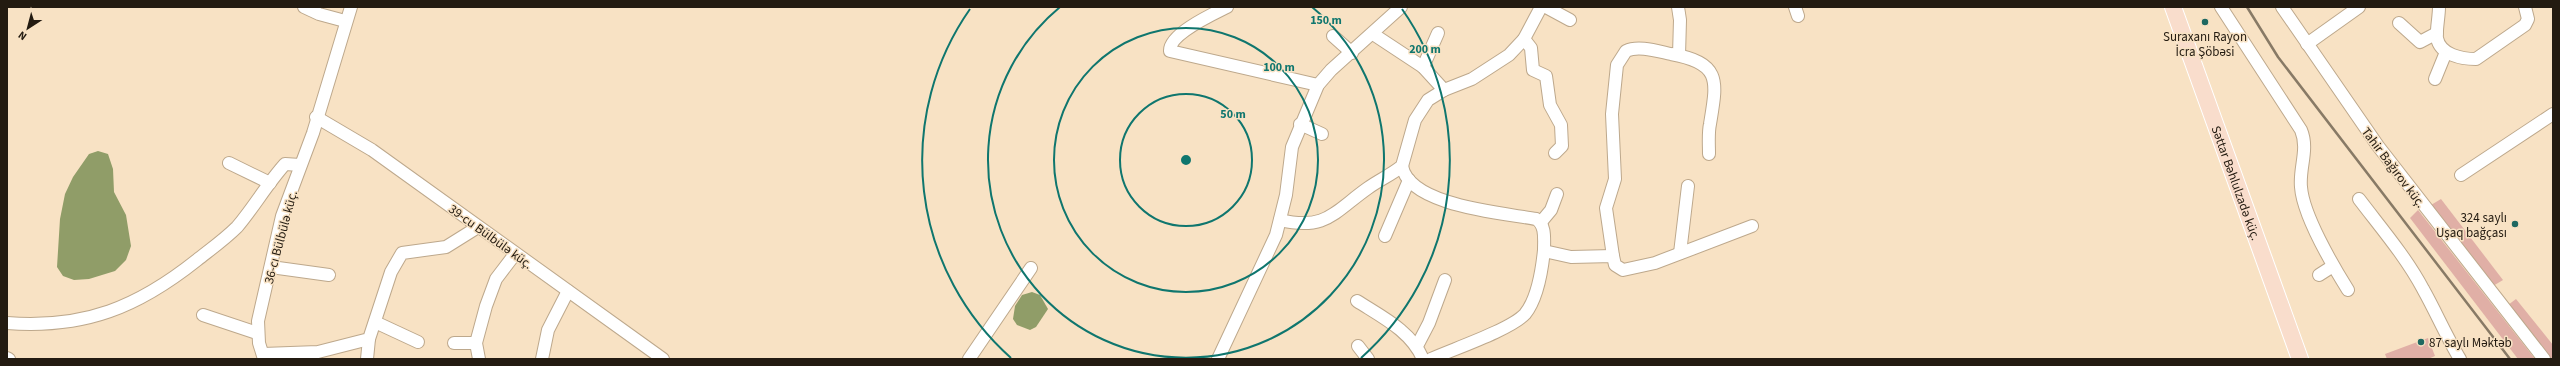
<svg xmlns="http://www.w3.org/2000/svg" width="2560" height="366" font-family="'Source Sans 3',sans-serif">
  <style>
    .green { fill: #e0afa6 }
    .water { fill: #909d68 }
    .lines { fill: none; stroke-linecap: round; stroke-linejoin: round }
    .minor-casing { stroke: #bda88c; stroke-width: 14 }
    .major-casing { stroke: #fff; stroke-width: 18 }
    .minor { stroke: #fff; stroke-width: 12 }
    .major { stroke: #f9ddcc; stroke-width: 16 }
    .rail { stroke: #887a66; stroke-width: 2.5 }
    .ring { fill: none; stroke: #0f766e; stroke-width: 2 }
    .poi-dot { fill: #1e6861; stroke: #f8e2c4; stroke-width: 1.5 }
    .labels { text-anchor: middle; stroke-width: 3; stroke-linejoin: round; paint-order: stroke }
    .poi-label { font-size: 13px; fill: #231b11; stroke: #f8e2c4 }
    .street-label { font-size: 13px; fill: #231b11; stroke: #f8e2c4 }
    .centre { fill: #0f766e; stroke: #f8e2c4; stroke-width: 2 }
    .ring-label { font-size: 12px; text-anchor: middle; font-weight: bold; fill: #0f766e; stroke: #f8e2c4; stroke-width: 3; stroke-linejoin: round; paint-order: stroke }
  </style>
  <rect width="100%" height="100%" fill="#f8e2c4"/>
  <g class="green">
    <polygon points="2441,199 2503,280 2493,286 2431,205"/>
    <polygon points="2418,210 2535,359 2518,359 2410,218"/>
    <polygon points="2516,299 2553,345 2553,359 2549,359 2508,305"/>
    <polygon points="2428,338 2435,356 2428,359 2387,359 2385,354"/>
  </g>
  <g class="water">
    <polygon points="98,151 108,154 113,169 114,192 126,215 131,246 126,260 115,271 89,279 74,280 63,276 57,267 60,219 65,194 73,177 89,154"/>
    <polygon points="1032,292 1040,295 1048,309 1036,327 1030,330 1017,325 1013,319 1015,306 1022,295"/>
  </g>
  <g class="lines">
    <g class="minor-casing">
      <g id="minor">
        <polyline points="304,7 319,14 345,21"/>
        <path d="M1227,7C1213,14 1169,34 1170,51L1318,85"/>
        <polyline points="1546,7 1570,20"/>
        <polyline points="1678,7 1680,20 1679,55"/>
        <polyline points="1795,7 1798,16"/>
        <path d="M2221,7L2301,130C2309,149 2299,168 2301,187C2303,215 2333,266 2348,290"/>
        <polyline points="2282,7 2378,146 2544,359"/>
        <path d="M2439,7C2439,17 2436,30 2437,38C2440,55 2462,59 2476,59L2525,25L2528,19L2525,7"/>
        <polyline points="2399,23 2420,42 2437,33"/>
        <polyline points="1373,34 1423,67 1444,90"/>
        <polyline points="1333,36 1352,53"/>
        <polyline points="1524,39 1531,48 1533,70 1546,76 1550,105 1561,125 1562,146 1555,153"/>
        <polyline points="2307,44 2359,7"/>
        <polyline points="1423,67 1438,33"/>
        <polyline points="2435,79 2446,52"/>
        <polyline points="316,117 372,150 663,359"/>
        <polyline points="1300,124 1322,134"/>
        <polyline points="229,163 270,183"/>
        <path d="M1402,166C1409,206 1504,213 1536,219C1546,225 1544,239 1544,250C1542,270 1538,298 1525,314C1510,330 1453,349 1431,359"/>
        <polyline points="2461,175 2553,114"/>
        <path d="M2359,199C2381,228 2406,257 2423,289C2436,312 2446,336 2460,359"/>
        <path d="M1280,220C1326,231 1334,212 1368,188C1379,180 1391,175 1402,166L1415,120L1428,100L1444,90L1472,79L1509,55L1524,39L1541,7"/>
        <polyline points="1541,222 1551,210 1557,194"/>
        <polyline points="1385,236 1409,180"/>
        <polyline points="1544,251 1571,257 1613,256 1615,265 1623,270 1655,263 1752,226"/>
        <polyline points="1680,253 1688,186"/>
        <path d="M1613,256L1606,208L1615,179L1612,114L1617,65L1626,51C1638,45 1657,51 1671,54C1722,63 1717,81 1710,124C1708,133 1709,144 1709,154"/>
        <polyline points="271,267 329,275"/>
        <polyline points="2319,275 2333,266"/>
        <path d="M1357,301C1382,317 1411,331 1423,359"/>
        <polyline points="203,315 257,333"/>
        <polyline points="375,322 418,342"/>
        <path d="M7,323C85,329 138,307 197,260C211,249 225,239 237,227C254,207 267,184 285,164L300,165"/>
        <polyline points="454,343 476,343"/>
        <polyline points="1358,346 1368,359"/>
        <polyline points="1417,346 1429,323 1445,280"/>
        <polyline points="263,354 318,352 369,339 391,272 402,253 446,247 478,227"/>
        <polyline points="7,358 9,359"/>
        <polyline points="264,359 259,343 258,321 282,216 313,133 351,7"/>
        <polyline points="367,359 369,339"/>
        <polyline points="479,359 476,343 486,306 496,279 515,254"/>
        <polyline points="542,359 548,330 568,291"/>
        <polyline points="969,359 1031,268"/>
        <polyline points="1218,359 1276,235 1286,195 1292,147 1318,85 1331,70 1401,7"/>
      </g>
    </g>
    <g class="major-casing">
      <g id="major">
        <path id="s1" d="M2173,7L2300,359"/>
      </g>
    </g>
    <use href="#minor" class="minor"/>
    <use href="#major" class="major"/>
    <polyline class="rail" points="2247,7 2278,57 2510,359"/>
  </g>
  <g class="ring">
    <circle cx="1186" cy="160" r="66"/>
    <circle cx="1186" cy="160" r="132"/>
    <path d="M1312 7A198 198 0 1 1 1060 7"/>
    <path d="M1011 358A264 264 0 0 1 970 9M1402 9A264 264 0 0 1 1361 358"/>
  </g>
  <g class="poi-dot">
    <circle cx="2205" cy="22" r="4"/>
    <circle cx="2515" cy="224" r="4"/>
    <circle cx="2421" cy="342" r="4"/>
  </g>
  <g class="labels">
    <g class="poi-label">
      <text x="2205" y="41">Suraxanı Rayon<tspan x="2205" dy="15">İcra Şöbəsi</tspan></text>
      <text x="2507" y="222" text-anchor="end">324 saylı<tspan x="2507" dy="15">Uşaq bağçası</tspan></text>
      <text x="2429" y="347" text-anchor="start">87 saylı Məktəb</text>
    </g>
    <g class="street-label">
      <text transform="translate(2394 167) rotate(53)" y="5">Tahir Bağırov küç.</text>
      <text dy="5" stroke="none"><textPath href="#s1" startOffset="187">Səttar Bəhlulzadə küç.</textPath></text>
      <text transform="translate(491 236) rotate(36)" y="5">39-cu Bülbülə küç.</text>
      <text transform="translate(280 237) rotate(-75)" y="5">36-cı Bülbülə küç.</text>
    </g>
  </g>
  <circle cx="1186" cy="160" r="6" class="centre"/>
  <g class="ring-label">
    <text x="1326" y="24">150 m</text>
    <text x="1425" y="53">200 m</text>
    <text x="1279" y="71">100 m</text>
    <text x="1233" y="118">50 m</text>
  </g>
  <rect width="2560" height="366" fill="none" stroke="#231b11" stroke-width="16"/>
  <g transform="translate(28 28) rotate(216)" stroke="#f8e2c4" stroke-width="3" paint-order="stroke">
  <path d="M0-3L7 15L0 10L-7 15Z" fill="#231b11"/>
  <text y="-6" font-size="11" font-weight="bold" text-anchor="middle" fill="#231b11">N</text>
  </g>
</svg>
